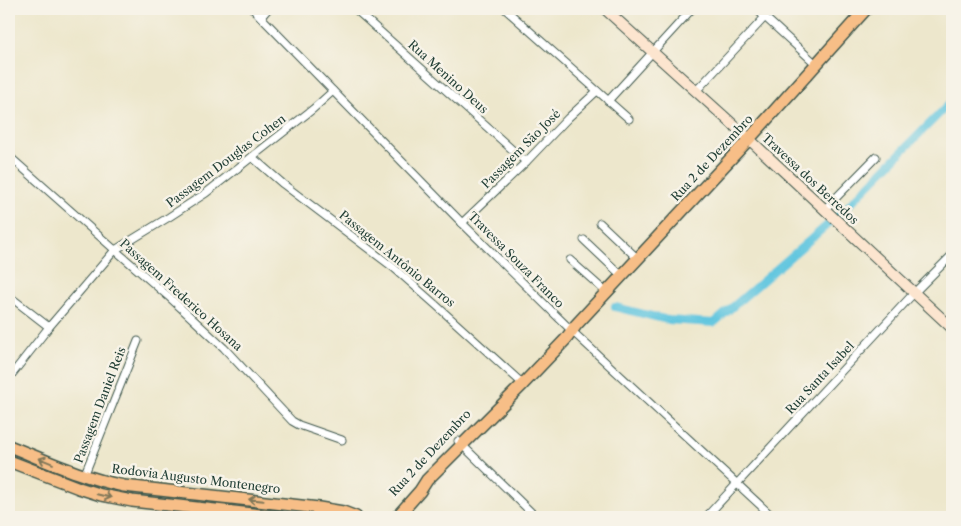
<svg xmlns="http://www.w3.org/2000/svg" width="961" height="526" font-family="'Libre Caslon Text',serif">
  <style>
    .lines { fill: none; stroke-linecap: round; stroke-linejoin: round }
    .canal { stroke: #62c6df; stroke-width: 8 }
    .street-casing { stroke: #3e564b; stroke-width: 9 }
    .secondary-casing { stroke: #3e564b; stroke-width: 12 }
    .primary-casing { stroke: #3e564b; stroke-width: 14 }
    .street { stroke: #fff; stroke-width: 7 }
    .secondary { stroke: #fce5cf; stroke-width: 10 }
    .primary { stroke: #f7be87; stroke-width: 11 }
    .oneway { stroke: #807759 }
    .labels { text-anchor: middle; stroke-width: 5; stroke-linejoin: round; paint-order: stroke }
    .street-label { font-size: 12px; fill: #1f3d34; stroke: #f7f3e8 }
  </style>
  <rect width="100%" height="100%" fill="#f7f3e8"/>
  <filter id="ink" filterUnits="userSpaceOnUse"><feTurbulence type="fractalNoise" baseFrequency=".02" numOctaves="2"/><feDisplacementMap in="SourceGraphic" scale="10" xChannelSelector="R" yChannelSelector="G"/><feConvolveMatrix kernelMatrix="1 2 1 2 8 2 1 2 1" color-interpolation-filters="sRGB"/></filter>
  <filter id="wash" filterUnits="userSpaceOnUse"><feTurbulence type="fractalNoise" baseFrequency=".0096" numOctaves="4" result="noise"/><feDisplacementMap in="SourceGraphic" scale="20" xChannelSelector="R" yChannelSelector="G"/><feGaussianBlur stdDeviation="1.12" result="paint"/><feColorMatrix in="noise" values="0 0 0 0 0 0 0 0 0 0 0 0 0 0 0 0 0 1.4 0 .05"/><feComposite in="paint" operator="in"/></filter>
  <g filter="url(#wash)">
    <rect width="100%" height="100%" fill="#ede7cc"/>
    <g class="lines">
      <polyline class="canal" points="615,307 668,320 714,323 841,213 952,101"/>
    </g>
  </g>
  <g filter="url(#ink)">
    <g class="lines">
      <g class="street-casing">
        <g id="street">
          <polyline points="253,9 462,223 572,331 773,517"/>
          <polyline points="355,9 526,162"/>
          <polyline points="505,9 629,119"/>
          <polyline points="756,9 816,64"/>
          <polyline points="851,9 859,16"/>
          <polyline points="261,17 268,9"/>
          <polyline points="696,91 765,17"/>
          <polyline points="608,101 692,9"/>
          <polyline points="9,156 115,250 168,296 224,348 292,421 299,425 342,440"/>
          <polyline points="252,157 283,184 394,268 437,306 523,384"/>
          <polyline points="824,210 876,157"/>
          <polyline points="462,223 526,162 568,118 597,91"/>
          <polyline points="600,223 637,258"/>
          <polyline points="584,240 621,275"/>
          <polyline points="570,260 606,292"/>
          <polyline points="9,296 49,327"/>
          <polyline points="9,378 49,327 115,250 169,217 206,193 313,109 333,91"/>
          <polyline points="458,441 536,517"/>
          <polyline points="84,476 138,341"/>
          <polyline points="706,517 914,293 952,255"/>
        </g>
      </g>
      <g class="secondary-casing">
        <polyline id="secondary" points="605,9 749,139 952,328"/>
      </g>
      <g class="primary-casing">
        <g id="primary">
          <path d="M9,446C47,461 83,478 124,486L319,508L343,512L356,517"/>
          <polyline points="9,461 79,488 101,495 132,501 279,517"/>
          <polyline points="397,517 420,491 427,480 523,384 566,339 576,325 749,139 866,9"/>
        </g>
      </g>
      <use href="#street" class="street"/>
      <use href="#secondary" class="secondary"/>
      <use href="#primary" class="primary"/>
    </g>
    <defs><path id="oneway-shaft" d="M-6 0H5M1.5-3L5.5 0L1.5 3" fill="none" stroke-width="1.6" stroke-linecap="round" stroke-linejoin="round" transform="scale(1.25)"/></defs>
    <g class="oneway">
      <use href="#oneway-shaft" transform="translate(46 461) rotate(-158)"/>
      <use href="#oneway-shaft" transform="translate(104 496) rotate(14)"/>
      <use href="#oneway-shaft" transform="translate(256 500) rotate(-174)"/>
    </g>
  </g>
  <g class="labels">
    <g class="street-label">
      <text transform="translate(448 77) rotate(42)" y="4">Rua Menino Deus</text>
      <text transform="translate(521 149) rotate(-45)" y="4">Passagem São José</text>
      <text transform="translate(712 158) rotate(-47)" y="4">Rua 2 de Dezembro</text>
      <text transform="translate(226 161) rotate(-37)" y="4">Passagem Douglas Cohen</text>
      <text transform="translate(810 179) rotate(43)" y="4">Travessa dos Berredos</text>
      <text transform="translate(397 259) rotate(39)" y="4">Passagem Antônio Barros</text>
      <text transform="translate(516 260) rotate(45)" y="4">Travessa Souza Franco</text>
      <text transform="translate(181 295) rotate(42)" y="4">Passagem Frederico Hosana</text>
      <text transform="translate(820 378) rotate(-47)" y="4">Rua Santa Isabel</text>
      <text transform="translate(100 405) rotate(-69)" y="4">Passagem Daniel Reis</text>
      <text transform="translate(430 453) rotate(-47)" y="4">Rua 2 de Dezembro</text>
      <text transform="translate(196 479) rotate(7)" y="4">Rodovia Augusto Montenegro</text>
    </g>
  </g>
  <rect width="961" height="526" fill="none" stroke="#f7f3e8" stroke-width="30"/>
</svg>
